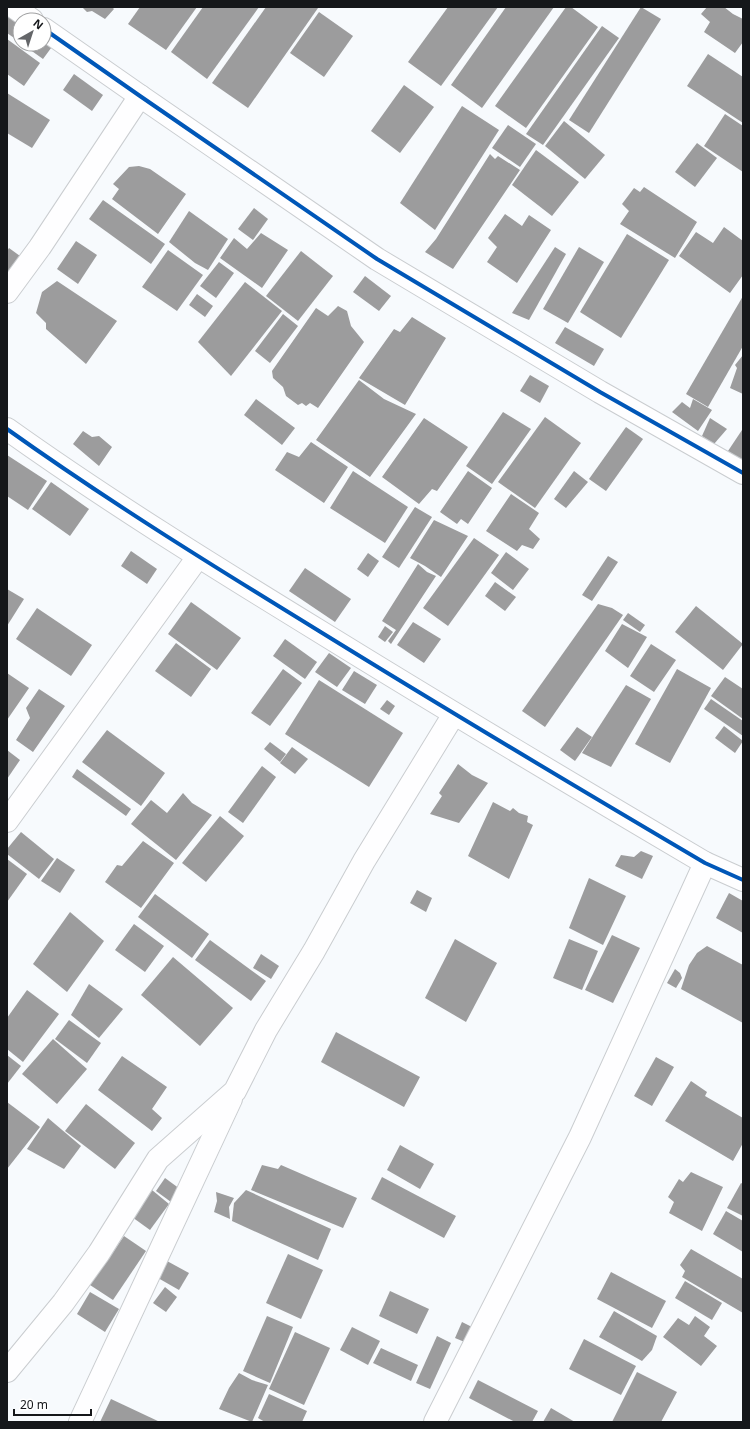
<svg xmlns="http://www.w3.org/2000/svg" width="750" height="1429" font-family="'Noto Sans',sans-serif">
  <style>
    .building { fill: #9c9c9d }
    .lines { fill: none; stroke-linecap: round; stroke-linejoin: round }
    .minor-casing { stroke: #cacdd0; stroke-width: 24 }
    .minor { stroke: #fefeff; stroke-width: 22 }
    .cycleway-casing { stroke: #fff; stroke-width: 6 }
    .cycleway { stroke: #0057b8; stroke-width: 4 }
  </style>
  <rect width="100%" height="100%" fill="#f7fafd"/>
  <g class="building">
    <polygon points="82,7 112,7 114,9 105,19 92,11 87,12"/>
    <polygon points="140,7 197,7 166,50 128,24"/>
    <polygon points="203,7 259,7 207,79 171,52"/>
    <polygon points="266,7 317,7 318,8 248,108 212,83"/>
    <polygon points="448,7 498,7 441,86 408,62"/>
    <polygon points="506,7 554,7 482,108 451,85"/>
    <polygon points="566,7 571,7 598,27 526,128 495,106"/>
    <polygon points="641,7 661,19 589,133 569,120"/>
    <polygon points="707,7 724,7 733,14 743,19 743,42 735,53 704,32 710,22 701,14"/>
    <polygon points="319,12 353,36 324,77 290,53"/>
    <polygon points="11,13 20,20 20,42 7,33 7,19"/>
    <polygon points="602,26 619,38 543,145 526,134"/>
    <polygon points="44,37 54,44 43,59 22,44 44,44"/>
    <polygon points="7,39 40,63 24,86 7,74"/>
    <polygon points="708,54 743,77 743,123 687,86"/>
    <polygon points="74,74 103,95 92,111 63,90"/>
    <polygon points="404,85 434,107 400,153 371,131"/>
    <polygon points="7,93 50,120 32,148 7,133"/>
    <polygon points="462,106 499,130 435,230 400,203"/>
    <polygon points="725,114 743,126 743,172 704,146"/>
    <polygon points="564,121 605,155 585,179 545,146"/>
    <polygon points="508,125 536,144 520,167 492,148"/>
    <polygon points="697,143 717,158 695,187 675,172"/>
    <polygon points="536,150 579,182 552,216 512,185"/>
    <polygon points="490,154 495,159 498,156 520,170 453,269 425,252 436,239"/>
    <polygon points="139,166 150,169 186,194 158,234 112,199 119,189 113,184 129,167"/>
    <polygon points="644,187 697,222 675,258 620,224 629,211 622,204 634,188 640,192"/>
    <polygon points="103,200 165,244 151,264 89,219"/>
    <polygon points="254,208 268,219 253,240 238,229"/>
    <polygon points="189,211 228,239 208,270 195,263 169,242"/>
    <polygon points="505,214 522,226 529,215 551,230 517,283 487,262 497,247 488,238"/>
    <polygon points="724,227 743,241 743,275 730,293 679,256 696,232 713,243"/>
    <polygon points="261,233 288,250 262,288 220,258 234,238 247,249"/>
    <polygon points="627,234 669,260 621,338 580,312"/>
    <polygon points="76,241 97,255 78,284 57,269"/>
    <polygon points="555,247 566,254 529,320 512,313"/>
    <polygon points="579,247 604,262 568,323 543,309"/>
    <polygon points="9,248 20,256 9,271 7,269 7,251"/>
    <polygon points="168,250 203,275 177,311 142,287"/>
    <polygon points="301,251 333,276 298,321 266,296"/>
    <polygon points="219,262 234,273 216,298 200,286"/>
    <polygon points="365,276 391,296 379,311 353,292"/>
    <polygon points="57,281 117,321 86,364 46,329 46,323 36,313 42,292"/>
    <polygon points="245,282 282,311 231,376 198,342"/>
    <polygon points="197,294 213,306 205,317 189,305"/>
    <polygon points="743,296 743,346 708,407 686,394"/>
    <polygon points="338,306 347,311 351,326 364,342 318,408 310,403 306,406 302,403 298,405 286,396 283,387 273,378 272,371 316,308 328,316"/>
    <polygon points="283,314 298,326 270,363 255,351"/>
    <polygon points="412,317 446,338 405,405 359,378 394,329 400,332"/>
    <polygon points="565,327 604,349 594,366 555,343"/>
    <polygon points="743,355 743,394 730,388 737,368 735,365"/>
    <polygon points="530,375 549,386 540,403 520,391"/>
    <polygon points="359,380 384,399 416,414 370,477 316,440"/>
    <polygon points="256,399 295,428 282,445 244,415"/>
    <polygon points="693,399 712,410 698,431 672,412 682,402 690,408"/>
    <polygon points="503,412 531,429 492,484 466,466"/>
    <polygon points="545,417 581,443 535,508 498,482"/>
    <polygon points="424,418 468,447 437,491 432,489 419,504 382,477"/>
    <polygon points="710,418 727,429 714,444 702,436"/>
    <polygon points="626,427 643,439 606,491 589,479"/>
    <polygon points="742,430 743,431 743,461 728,451"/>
    <polygon points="83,431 92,437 99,436 112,447 99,466 73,444"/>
    <polygon points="311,442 348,467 324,503 275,470 287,452 299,457"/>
    <polygon points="7,455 47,481 28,510 7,496"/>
    <polygon points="353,471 408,507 385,543 330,508"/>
    <polygon points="468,471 492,488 468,524 461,519 457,524 440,512"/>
    <polygon points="574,471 588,482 566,508 554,499"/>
    <polygon points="51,482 89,509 70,536 32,509"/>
    <polygon points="511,494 539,513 529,529 540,539 533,549 522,545 517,551 486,531"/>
    <polygon points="415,507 432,517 399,568 382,557"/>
    <polygon points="434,520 468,536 441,577 425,566 410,558"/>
    <polygon points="474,538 499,555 448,626 423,608"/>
    <polygon points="131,551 157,569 147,584 121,566"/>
    <polygon points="506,552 529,569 513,590 491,573"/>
    <polygon points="368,553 379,561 368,577 357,569"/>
    <polygon points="608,556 618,562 592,601 582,595"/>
    <polygon points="418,564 427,572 436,576 391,644 388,641 396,630 382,621"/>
    <polygon points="305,568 351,599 335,622 289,591"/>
    <polygon points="495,582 516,597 505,611 485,596"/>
    <polygon points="7,589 24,599 7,626"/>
    <polygon points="191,602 241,638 217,670 168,634"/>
    <polygon points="598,604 612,608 623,615 545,727 522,711"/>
    <polygon points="696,606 743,644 723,670 675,632"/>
    <polygon points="37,608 92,645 71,676 16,639"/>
    <polygon points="628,613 645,625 640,632 623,620"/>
    <polygon points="413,622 441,639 424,663 397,645"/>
    <polygon points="622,624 647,637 628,668 605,651"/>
    <polygon points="385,626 393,632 385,642 378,637"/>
    <polygon points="285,639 317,662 305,679 273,656"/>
    <polygon points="176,643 211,669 191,697 155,671"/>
    <polygon points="651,644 676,660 654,692 630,676"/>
    <polygon points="329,653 351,668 337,687 315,672"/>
    <polygon points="283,669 302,683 270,726 251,713"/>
    <polygon points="677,669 711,688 670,763 635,744"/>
    <polygon points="354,671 377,685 365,704 342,690"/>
    <polygon points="7,673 29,688 7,720"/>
    <polygon points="725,677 743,689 743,719 711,696"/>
    <polygon points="319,680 403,733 369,787 285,734"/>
    <polygon points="626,685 651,699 611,767 582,753"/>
    <polygon points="39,689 65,706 33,752 16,740 30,718 26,708"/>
    <polygon points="711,699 743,721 743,736 704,709"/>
    <polygon points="387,700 395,706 389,715 380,709"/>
    <polygon points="724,726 743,741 735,753 715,738"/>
    <polygon points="577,727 592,737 575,761 560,750"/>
    <polygon points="107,730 165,773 141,806 82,762"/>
    <polygon points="270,742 286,754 280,762 264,749"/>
    <polygon points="292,747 308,759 295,774 280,763"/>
    <polygon points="7,750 20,760 7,779"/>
    <polygon points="458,764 472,775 488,783 459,823 430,814 442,796 439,793"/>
    <polygon points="262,766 276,777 243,823 228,812"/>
    <polygon points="77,769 131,809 126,816 72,777"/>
    <polygon points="183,793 192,803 212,815 176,860 131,824 151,800 167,813"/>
    <polygon points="493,802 510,811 513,808 519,813 528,816 527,822 533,825 509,879 468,856"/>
    <polygon points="220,816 244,836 206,882 182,863"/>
    <polygon points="21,832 54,859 39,879 7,854 7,849"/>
    <polygon points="143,841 174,863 141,908 105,882 117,865 122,866"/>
    <polygon points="641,851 653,856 642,879 615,866 621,855 634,857"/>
    <polygon points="57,858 75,870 60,893 41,881"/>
    <polygon points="7,859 27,874 7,902"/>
    <polygon points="589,878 626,896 603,945 569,928"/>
    <polygon points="417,890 432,898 426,912 410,903"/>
    <polygon points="729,893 743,901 743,933 716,918"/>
    <polygon points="155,894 209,934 192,958 138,917"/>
    <polygon points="70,912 104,941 67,992 33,964"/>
    <polygon points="134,924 164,946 145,972 115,950"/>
    <polygon points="612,935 640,948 613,1003 585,990"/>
    <polygon points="455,939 497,963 466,1022 425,998"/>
    <polygon points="569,939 598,951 582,990 553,978"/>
    <polygon points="210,940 266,981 251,1001 195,960"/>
    <polygon points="707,946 743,965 743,1023 681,989 689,965 697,953"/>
    <polygon points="261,954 279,966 271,979 253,968"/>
    <polygon points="173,957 233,1008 200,1046 141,995"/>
    <polygon points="675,969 680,973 682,978 676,988 667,983"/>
    <polygon points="89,984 123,1009 99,1038 71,1015"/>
    <polygon points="27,990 59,1014 23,1062 7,1049 7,1018"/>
    <polygon points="69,1020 101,1043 87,1063 55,1039"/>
    <polygon points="336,1032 420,1077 404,1107 321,1062"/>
    <polygon points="53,1039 87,1069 57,1104 22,1074"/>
    <polygon points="7,1055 21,1066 7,1084"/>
    <polygon points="122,1056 167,1087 152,1109 162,1118 152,1131 98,1090"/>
    <polygon points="656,1057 674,1067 652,1106 634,1096"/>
    <polygon points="691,1081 707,1092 705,1096 743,1118 743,1143 733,1161 665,1121"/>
    <polygon points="7,1102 40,1127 7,1169"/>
    <polygon points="86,1104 135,1143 115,1169 65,1131"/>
    <polygon points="48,1118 81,1146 64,1169 27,1149"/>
    <polygon points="400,1145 434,1164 420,1189 387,1170"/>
    <polygon points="262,1165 278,1169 281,1165 357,1198 343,1228 251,1190"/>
    <polygon points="691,1172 723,1187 702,1231 669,1213 674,1202 668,1197 679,1179 683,1182"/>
    <polygon points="382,1177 456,1216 444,1238 371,1199"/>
    <polygon points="165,1178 180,1189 171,1202 156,1191"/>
    <polygon points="741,1183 743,1184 743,1216 727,1208"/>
    <polygon points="152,1190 169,1204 150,1230 132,1217"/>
    <polygon points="246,1190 331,1229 318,1260 232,1221 234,1203"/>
    <polygon points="216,1192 234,1198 229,1207 230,1219 214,1212 217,1201"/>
    <polygon points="726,1211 743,1221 743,1252 713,1234"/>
    <polygon points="124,1236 146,1251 113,1300 90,1285"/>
    <polygon points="691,1249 743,1279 743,1313 682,1277 685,1271 680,1265"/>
    <polygon points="288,1254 323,1270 301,1319 266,1303"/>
    <polygon points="167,1261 189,1273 179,1290 158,1278"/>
    <polygon points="611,1272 666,1301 652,1328 597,1299"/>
    <polygon points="685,1281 722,1303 712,1320 675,1298"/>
    <polygon points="165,1287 177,1297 166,1312 153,1303"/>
    <polygon points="390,1291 429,1309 417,1334 379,1316"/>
    <polygon points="90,1292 119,1309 105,1332 77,1314"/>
    <polygon points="614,1311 657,1336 652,1350 642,1361 599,1337"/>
    <polygon points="267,1316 293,1327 270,1383 243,1371"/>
    <polygon points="695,1316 710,1327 704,1336 717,1346 701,1366 663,1337 678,1318 689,1325"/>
    <polygon points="462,1322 474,1328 467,1343 455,1338"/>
    <polygon points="352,1327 380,1341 368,1365 340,1350"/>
    <polygon points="295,1332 330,1348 304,1405 269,1389"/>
    <polygon points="437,1336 451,1343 430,1389 416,1383"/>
    <polygon points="584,1339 636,1366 621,1395 569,1369"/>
    <polygon points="381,1348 418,1365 411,1381 373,1363"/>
    <polygon points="637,1372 677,1392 661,1422 612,1422"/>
    <polygon points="239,1373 252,1380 268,1385 252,1422 219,1409 229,1388"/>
    <polygon points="478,1380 538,1411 532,1422 515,1422 469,1398"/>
    <polygon points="269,1394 307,1411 302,1422 265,1422 258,1418"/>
    <polygon points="111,1399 160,1422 100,1422"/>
    <polygon points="551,1408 575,1422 543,1422"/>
  </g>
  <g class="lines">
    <g class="minor-casing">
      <g id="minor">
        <polyline points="14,7 32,20"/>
        <polyline points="44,29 140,96 377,259 600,392 743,473"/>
        <polyline points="7,292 40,247 140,96"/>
        <path d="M7,429C108,501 213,566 319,631C447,710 576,787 705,863L743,880"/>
        <polyline points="7,821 198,557"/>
        <polyline points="7,1371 63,1303 99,1253 158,1159 235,1091 266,1030 314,951 364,861 454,714"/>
        <polyline points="80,1422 231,1099"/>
        <polyline points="435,1422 580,1137 705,863"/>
      </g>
    </g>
    <use href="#minor" class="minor"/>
    <g class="cycleway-casing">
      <g id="cycleway">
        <polyline points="44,29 140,96 377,259 600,392 743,473"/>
        <path d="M7,429C108,501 213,566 319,631C447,710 576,787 705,863L743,880"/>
      </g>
    </g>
    <use href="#cycleway" class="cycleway"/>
  </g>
  <rect width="750" height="1429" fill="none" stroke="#15171a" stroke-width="16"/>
  <g transform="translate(32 32) rotate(39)"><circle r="19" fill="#ffffff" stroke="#a1a2a3"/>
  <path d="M0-3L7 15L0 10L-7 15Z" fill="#646669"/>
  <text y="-6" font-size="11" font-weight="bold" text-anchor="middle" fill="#15171a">N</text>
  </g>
  <path d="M14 1409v6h77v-6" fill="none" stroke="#15171a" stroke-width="2"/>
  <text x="20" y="1409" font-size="12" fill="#15171a" stroke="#ffffff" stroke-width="3" paint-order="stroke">20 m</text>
</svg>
